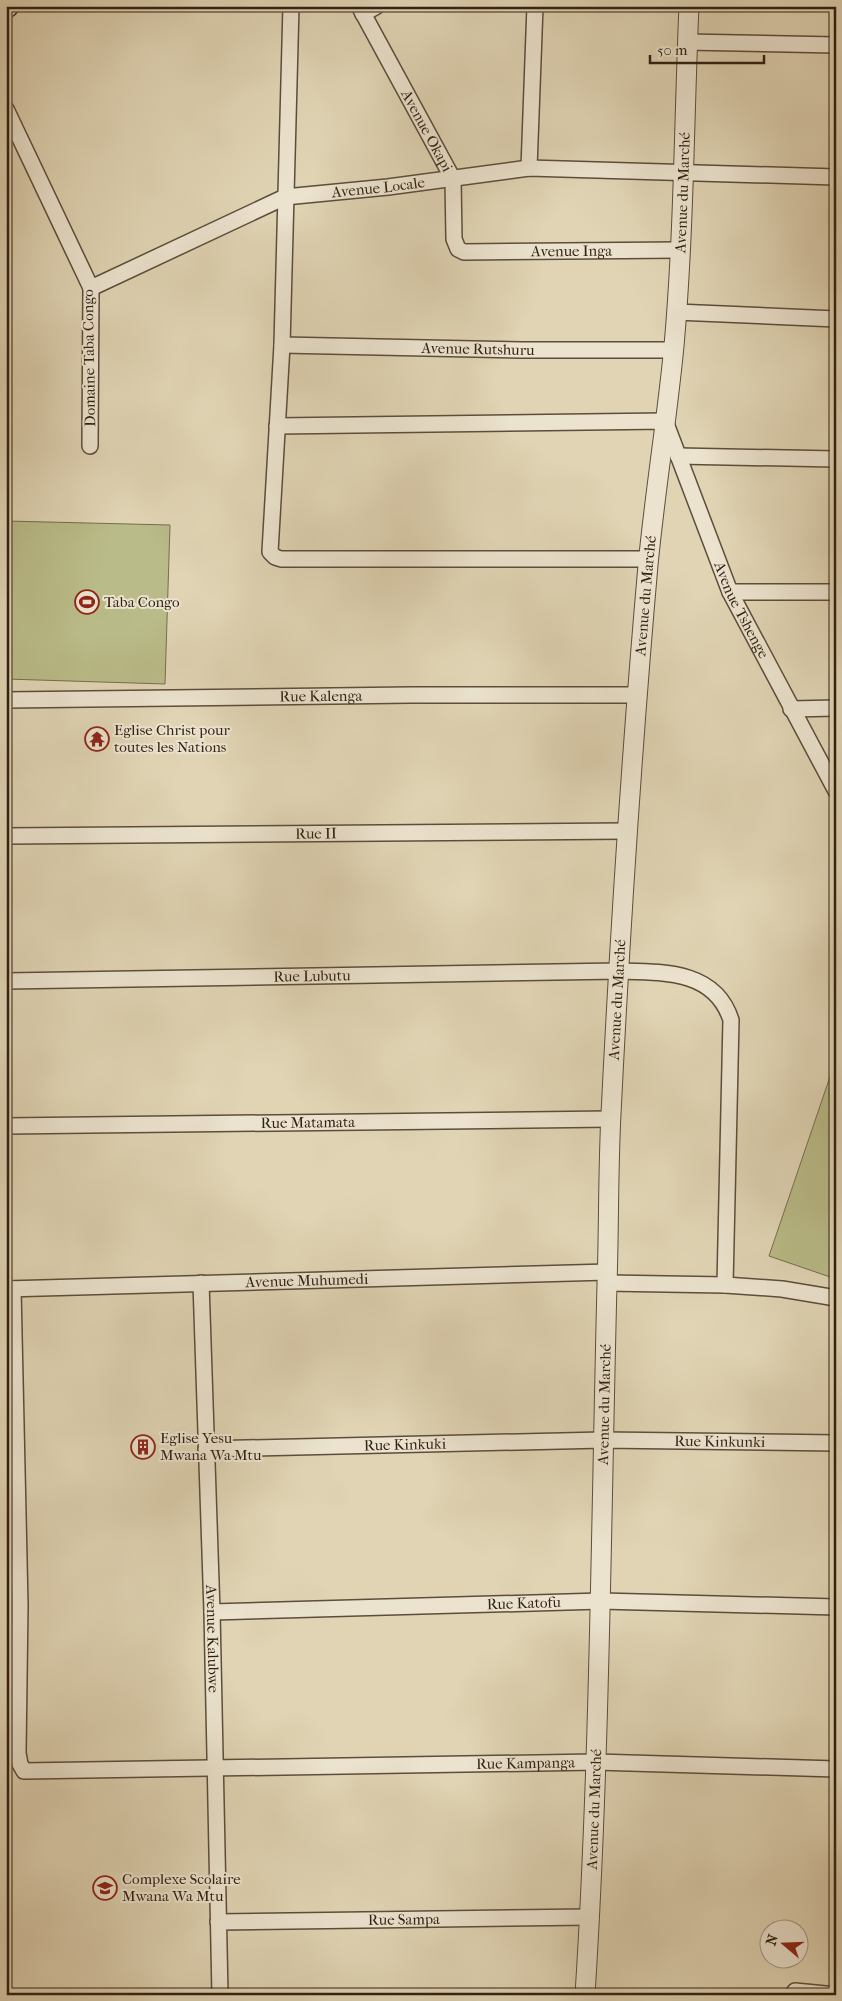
<svg xmlns="http://www.w3.org/2000/svg" width="842" height="2001" font-family="'IM FELL French Canon',serif">
  <style>
    .grass { fill: #b9bb88; stroke: #756e4e }
    .lines { fill: none; stroke-linecap: round; stroke-linejoin: round }
    .minor-casing { stroke: #5d4d3b; stroke-width: 18 }
    .tertiary-casing { stroke: #5d4d3b; stroke-width: 21 }
    .secondary-casing { stroke: #312013; stroke-width: 25 }
    .minor { stroke: #ebe3ce; stroke-width: 15 }
    .tertiary { stroke: #ebe3ce; stroke-width: 19 }
    .secondary { stroke: #ebe3ce; stroke-width: 22 }
    .labels { text-anchor: middle; stroke-width: 4; stroke-linejoin: round; paint-order: stroke }
    .street-label { font-size: 15px; fill: #312013; stroke: #ebe3ce }
    .poi-label { font-size: 15px; fill: #312013; stroke: #ebe3ce; text-anchor: start }
  </style>
  <rect width="100%" height="100%" fill="#e0d4b4"/>
  <filter id="stains"><feTurbulence type="fractalNoise" baseFrequency=".004" numOctaves="4"/><feColorMatrix values="0 0 0 0 .2 0 0 0 0 .09 0 0 0 0 .02 0 0 0 .5 -.17"/></filter>
  <radialGradient id="worn" r=".72"><stop offset=".6" stop-color="#630" stop-opacity="0"/><stop offset="1" stop-color="#630" stop-opacity=".3"/></radialGradient>
  <g class="grass">
    <polygon points="6,521 170,525 165,684 6,679"/>
    <polygon points="836,1059 836,1279 769,1256"/>
  </g>
  <g class="lines">
    <g class="minor-casing">
      <g id="minor">
        <polyline points="291,6 282,345 270,552 275,557 281,559 649,559"/>
        <path id="s1" d="M359,6L453,179L454,239L458,249L464,252L679,250"/>
        <polyline points="363,14 377,6"/>
        <polyline points="687,42 836,45"/>
        <polyline points="6,109 91,288 90,446"/>
        <polyline points="529,168 535,6"/>
        <path id="s2" d="M91,288L285,197L388,187L529,168L836,177"/>
        <polyline points="676,312 836,319"/>
        <path id="s3" d="M282,345L522,350H674"/>
        <path id="s4" d="M277,426L665,421L730,592L836,791"/>
        <polyline points="678,456 836,459"/>
        <polyline points="730,592 836,592"/>
        <path id="s5" d="M6,700L411,695H637"/>
        <polyline points="791,709 836,708"/>
        <path id="s6" d="M6,836L626,831"/>
        <path id="s7" d="M6,981L619,971C663,972 715,970 731,1020L725,1285"/>
        <path id="s8" d="M6,1126L611,1119"/>
        <path id="s9" d="M201,1283L212,1612L220,1995"/>
        <polyline points="607,1283 725,1285 782,1289 836,1298"/>
        <path id="s10" d="M6,1289L608,1272"/>
        <path id="s11" d="M13,1289L20,1605L18,1753L20,1764L24,1771L596,1762L836,1769"/>
        <path id="s12" d="M206,1449L603,1440L836,1443"/>
        <path id="s13" d="M212,1612L601,1601L836,1607"/>
        <path id="s14" d="M218,1922L590,1917"/>
        <polyline points="795,1991 836,1995"/>
      </g>
    </g>
    <g class="tertiary-casing">
      <g id="tertiary">
        <path id="s15" d="M585,1995C600,1758 601,1521 607,1284C609,1228 608,1171 611,1114C620,931 632,748 648,565C655,492 667,419 674,346C684,233 684,119 689,6"/>
      </g>
    </g>
    <g class="secondary-casing">
      <polyline id="secondary" points="6,6 7,6"/>
    </g>
    <use href="#minor" class="minor"/>
    <use href="#tertiary" class="tertiary"/>
    <use href="#secondary" class="secondary"/>
  </g>
  <defs>
    <g id="stadium-ring" transform="scale(1.25)"><circle r="9.5" fill="#ebe3ce" stroke="#8f2418" stroke-width="1.5"/><path d="M0-5a6.5 5 0 1 0 0 10a6.5 5 0 1 0 0-10ZM-3.5-1.8h7v3.6h-7Z" fill="#8f2418"/></g>
    <g id="temple-ring" transform="scale(1.25)"><circle r="9.5" fill="#ebe3ce" stroke="#8f2418" stroke-width="1.5"/><path d="M0-6L5-2H3V0L6.5 2.5H4V6H1.5V3h-3V6H-4V2.5H-6.5L-3 0V-2H-5Z" fill="#8f2418"/></g>
    <g id="building-ring" transform="scale(1.25)"><circle r="9.5" fill="#ebe3ce" stroke="#8f2418" stroke-width="1.5"/><path d="M-4-6H4V6H1V3H-1V6H-4ZM-2.5-4.3h1.7v1.8h-1.7ZM.8-4.3h1.7v1.8H.8ZM-2.5-1h1.7V.8h-1.7ZM.8-1h1.7V.8H.8Z" fill="#8f2418"/></g>
    <g id="school-ring" transform="scale(1.25)"><circle r="9.5" fill="#ebe3ce" stroke="#8f2418" stroke-width="1.5"/><path d="M0-5L7-2L0 1L-7-2ZM-4 1L0 2.5L4 1V4Q0 6-4 4Z" fill="#8f2418"/></g>
  </defs>
  <g fill-rule="evenodd">
    <use href="#stadium-ring" x="87" y="602"/>
    <use href="#temple-ring" x="97" y="739"/>
    <use href="#building-ring" x="143" y="1447"/>
    <use href="#school-ring" x="105" y="1888"/>
  </g>
  <g class="labels">
    <g class="street-label">
      <text dy="5" stroke="none"><textPath href="#s1" startOffset="142">Avenue Okapi</textPath></text>
      <text dy="5" stroke="none"><textPath href="#s2" startOffset="308">Avenue Locale</textPath></text>
      <text dy="5" stroke="none"><textPath href="#s15" startOffset="1806">Avenue du Marché</textPath></text>
      <text dy="5" stroke="none"><textPath href="#s1" startOffset="382">Avenue Inga</textPath></text>
      <text dy="5" stroke="none"><textPath href="#s3" startOffset="196">Avenue Rutshuru</textPath></text>
      <text transform="translate(89 358) rotate(-91)" y="5">Domaine Taba Congo</text>
      <text dy="5" stroke="none"><textPath href="#s15" startOffset="1401">Avenue du Marché</textPath></text>
      <text dy="5" stroke="none"><textPath href="#s4" startOffset="592">Avenue Tshenge</textPath></text>
      <text dy="5" stroke="none"><textPath href="#s5" startOffset="315">Rue Kalenga</textPath></text>
      <text dy="5" stroke="none"><textPath href="#s6" startOffset="310">Rue II</textPath></text>
      <text dy="5" stroke="none"><textPath href="#s7" startOffset="306">Rue Lubutu</textPath></text>
      <text dy="5" stroke="none"><textPath href="#s15" startOffset="996">Avenue du Marché</textPath></text>
      <text dy="5" stroke="none"><textPath href="#s8" startOffset="302">Rue Matamata</textPath></text>
      <text dy="5" stroke="none"><textPath href="#s10" startOffset="301">Avenue Muhumedi</textPath></text>
      <text dy="5" stroke="none"><textPath href="#s15" startOffset="591">Avenue du Marché</textPath></text>
      <text dy="5" stroke="none"><textPath href="#s12" startOffset="514">Rue Kinkunki</textPath></text>
      <text dy="5" stroke="none"><textPath href="#s12" startOffset="199">Rue Kinkuki</textPath></text>
      <text dy="5" stroke="none"><textPath href="#s13" startOffset="312">Rue Katofu</textPath></text>
      <text dy="5" stroke="none"><textPath href="#s9" startOffset="356">Avenue Kalubwe</textPath></text>
      <text dy="5" stroke="none"><textPath href="#s11" startOffset="985">Rue Kampanga</textPath></text>
      <text dy="5" stroke="none"><textPath href="#s15" startOffset="186">Avenue du Marché</textPath></text>
      <text dy="5" stroke="none"><textPath href="#s14" startOffset="186">Rue Sampa</textPath></text>
    </g>
    <g class="poi-label">
      <text x="104" y="607">Taba Congo</text>
      <text x="114" y="735">Eglise Christ pour<tspan x="114" dy="17">toutes les Nations</tspan></text>
      <text x="160" y="1443">Eglise Yesu<tspan x="160" dy="17">Mwana Wa Mtu</tspan></text>
      <text x="122" y="1884">Complexe Scolaire<tspan x="122" dy="17">Mwana Wa Mtu</tspan></text>
    </g>
  </g>
  <rect width="842" height="2001" fill="none" stroke="#e0d4b4" stroke-width="25"/>
  <rect x="8" y="8" width="827" height="1986" fill="none" stroke="#312013" stroke-width="2.5"/>
  <rect x="12" y="12" width="817" height="1976" fill="none" stroke="#312013"/>
  <g transform="translate(784 1944) rotate(289)"><circle r="24" fill="#ebe3ce" stroke="#a19583"/>
  <path d="M0-4L9 19L0 12L-9 19Z" fill="#8f2418"/>
  <text y="-8" font-size="14" font-weight="bold" text-anchor="middle" fill="#312013">N</text>
  </g>
  <path d="M650 55v8h114v-8" fill="none" stroke="#312013" stroke-width="2.5"/>
  <text x="657" y="55" font-size="15" fill="#312013" stroke="#ebe3ce" stroke-width="4" paint-order="stroke">50 m</text>
  <rect width="100%" height="100%" filter="url(#stains)"/>
  <rect width="100%" height="100%" fill="url(#worn)"/>
</svg>
